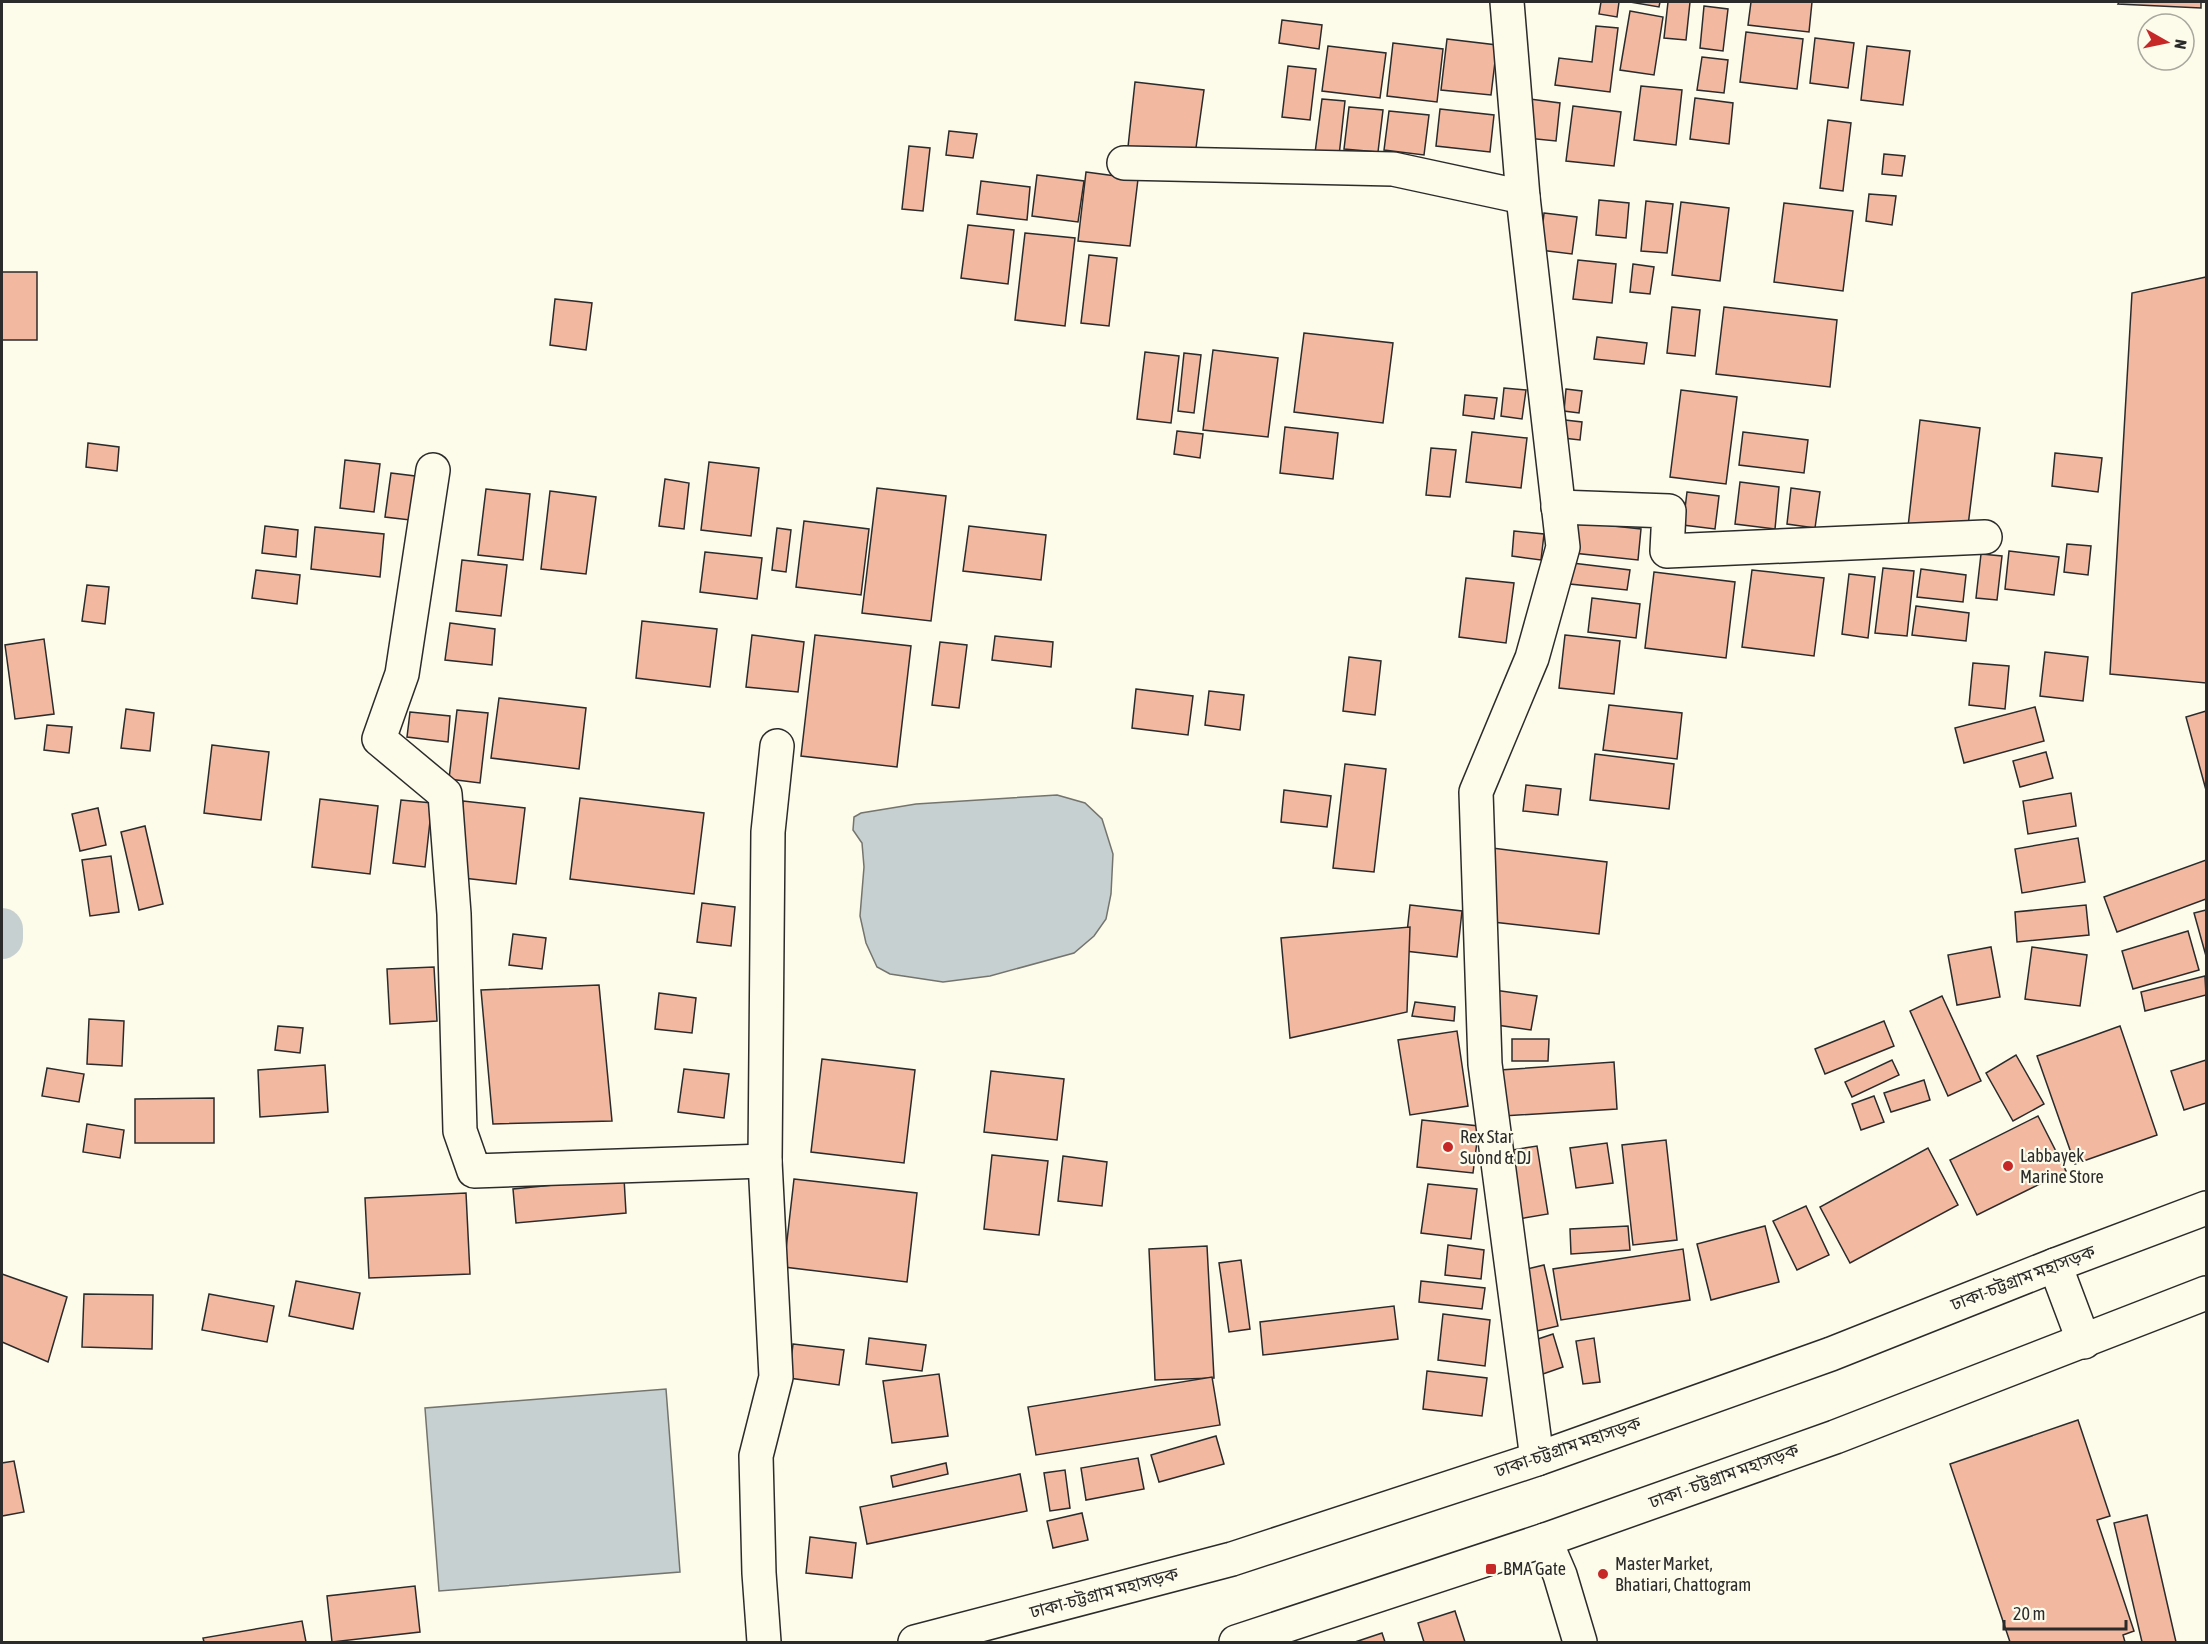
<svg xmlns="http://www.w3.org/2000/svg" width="2208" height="1644" font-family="'Asap Condensed','Noto Sans Bengali',sans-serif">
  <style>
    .water { fill: #c7d0d0; stroke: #74746e; stroke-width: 1.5 }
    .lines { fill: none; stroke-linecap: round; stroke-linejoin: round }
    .canal { stroke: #c7d0d0; stroke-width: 42 }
    .building { fill: #f2b8a0; stroke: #2b2b2b; stroke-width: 1.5 }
    .street-casing { stroke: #2b2b2b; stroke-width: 36 }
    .highway-casing { stroke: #2b2b2b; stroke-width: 36 }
    .street { stroke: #fdfbea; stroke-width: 33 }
    .highway { stroke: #fdfbea; stroke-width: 33 }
    .poi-dot { fill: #c62828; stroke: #fdfbea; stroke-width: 2 }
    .labels { text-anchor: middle; stroke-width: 4.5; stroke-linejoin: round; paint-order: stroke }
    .poi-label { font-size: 18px; fill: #2b2b2b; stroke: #fdfbea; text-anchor: start }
    .street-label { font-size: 18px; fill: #2b2b2b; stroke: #fdfbea }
  </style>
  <rect width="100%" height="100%" fill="#fdfbea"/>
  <g class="water">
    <polygon points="1057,795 1085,803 1102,819 1113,854 1111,894 1106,919 1094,936 1074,953 990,976 943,982 890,974 877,967 866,943 860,916 864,867 862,843 853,830 854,817 861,813 916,804"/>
    <polygon points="666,1389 680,1572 439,1591 425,1408"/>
  </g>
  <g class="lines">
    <polyline class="canal" points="2,929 2,938"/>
  </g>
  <g class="building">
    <polygon points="1601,2 1619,2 1617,17 1599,14"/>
    <polygon points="1630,2 1660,2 1659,7"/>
    <polygon points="1668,2 1690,2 1686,40 1664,38"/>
    <polygon points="1751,2 1812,2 1809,32 1748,25"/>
    <polygon points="2119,2 2201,2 2201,8 2118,4"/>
    <polygon points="1704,6 1728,9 1723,51 1700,48"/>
    <polygon points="1630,11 1663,17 1654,75 1620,70"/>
    <polygon points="1282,20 1322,25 1319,49 1279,43"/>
    <polygon points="1596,26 1618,28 1610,92 1555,85 1559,58 1592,62"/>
    <polygon points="1746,32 1803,39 1797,89 1740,82"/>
    <polygon points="1815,38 1854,43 1848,88 1810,83"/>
    <polygon points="1447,39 1497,45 1491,95 1441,90"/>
    <polygon points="1393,43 1443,49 1437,102 1387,96"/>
    <polygon points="1328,46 1386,53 1380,98 1322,91"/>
    <polygon points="1867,46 1910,51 1903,105 1861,100"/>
    <polygon points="1702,57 1728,60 1724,93 1697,90"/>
    <polygon points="1288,66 1316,69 1310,120 1282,117"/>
    <polygon points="1135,82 1204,90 1195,155 1128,147"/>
    <polygon points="1641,86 1682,90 1676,145 1634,140"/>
    <polygon points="1523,98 1560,103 1556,141 1518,137"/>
    <polygon points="1695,98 1733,103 1729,144 1690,139"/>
    <polygon points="1322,99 1345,101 1339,156 1315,153"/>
    <polygon points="1573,106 1621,112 1614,166 1566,161"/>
    <polygon points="1349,107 1383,110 1378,152 1344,149"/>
    <polygon points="1440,109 1494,115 1490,152 1436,146"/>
    <polygon points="1389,111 1429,115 1424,155 1384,150"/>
    <polygon points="1828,120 1851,123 1843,191 1820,188"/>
    <polygon points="949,131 977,134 973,158 946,155"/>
    <polygon points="909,146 930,148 923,211 902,209"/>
    <polygon points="1884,154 1905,156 1902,176 1882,174"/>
    <polygon points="1086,172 1138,179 1130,246 1078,241"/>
    <polygon points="1037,175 1084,181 1078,222 1032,216"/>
    <polygon points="981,181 1030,187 1027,220 977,214"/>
    <polygon points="1869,194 1896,196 1892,225 1866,221"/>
    <polygon points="1599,200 1629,203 1626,238 1596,235"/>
    <polygon points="1646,201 1673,204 1667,253 1641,251"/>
    <polygon points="1681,202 1729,208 1720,281 1672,275"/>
    <polygon points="1784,203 1853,211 1843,291 1774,282"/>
    <polygon points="1544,213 1577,217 1572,254 1540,250"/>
    <polygon points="968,225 1014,230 1008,284 961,278"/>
    <polygon points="1025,233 1075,238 1065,326 1015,320"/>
    <polygon points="1089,255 1117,258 1109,326 1081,323"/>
    <polygon points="1578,260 1616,264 1612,303 1573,299"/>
    <polygon points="1633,264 1654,267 1650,294 1630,292"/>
    <rect x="2" y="272" width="35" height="68"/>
    <polygon points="2206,277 2206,683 2110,674 2132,293"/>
    <polygon points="555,299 592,303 586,350 550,345"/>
    <polygon points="1672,307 1700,310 1695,356 1667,353"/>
    <polygon points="1724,307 1837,320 1830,387 1716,374"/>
    <polygon points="1304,333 1393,343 1383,423 1294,412"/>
    <polygon points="1597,337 1647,343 1644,364 1594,359"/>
    <polygon points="1213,350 1278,358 1268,437 1203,430"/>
    <polygon points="1145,352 1179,356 1171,423 1137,419"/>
    <polygon points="1184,353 1201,355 1194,413 1178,411"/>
    <polygon points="1504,388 1526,390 1522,419 1501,416"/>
    <polygon points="1566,389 1582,391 1579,413 1564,411"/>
    <polygon points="1681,390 1737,397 1726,484 1670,477"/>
    <polygon points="1465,395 1497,398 1494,419 1463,415"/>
    <polygon points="1565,420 1582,422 1580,440 1563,438"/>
    <polygon points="1920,420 1980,428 1967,534 1908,527"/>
    <polygon points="1285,427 1338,433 1333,479 1280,473"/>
    <polygon points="1177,431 1203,434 1200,458 1174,454"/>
    <polygon points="1472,432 1527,438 1521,488 1466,482"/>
    <polygon points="1743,432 1808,440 1804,473 1739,465"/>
    <polygon points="88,443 119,447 117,471 86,467"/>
    <polygon points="1431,448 1456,450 1450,497 1426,495"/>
    <polygon points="2055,453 2102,458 2098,492 2052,486"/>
    <polygon points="345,460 380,464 374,512 340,508"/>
    <polygon points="709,462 759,468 751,536 701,530"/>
    <polygon points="391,473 415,476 410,520 385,517"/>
    <polygon points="665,479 689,483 684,529 659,526"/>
    <polygon points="1740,482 1779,487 1775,529 1735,524"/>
    <polygon points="877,488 946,496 931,621 862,613"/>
    <polygon points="1791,488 1820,492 1815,528 1787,524"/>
    <polygon points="486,489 530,494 523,560 478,555"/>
    <polygon points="550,491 596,497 586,574 541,569"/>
    <polygon points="1687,492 1719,496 1715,529 1683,525"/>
    <polygon points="804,521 869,529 861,595 796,587"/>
    <polygon points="1577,522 1641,529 1638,560 1573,553"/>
    <polygon points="265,526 298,530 296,557 262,553"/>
    <polygon points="969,526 1046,535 1041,580 963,571"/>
    <polygon points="315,527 384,534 380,577 311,569"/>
    <polygon points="777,528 791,530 786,572 772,570"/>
    <polygon points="1514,531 1544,534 1541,560 1512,556"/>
    <polygon points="2067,544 2091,546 2088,575 2064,572"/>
    <polygon points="2009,551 2059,557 2054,595 2005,589"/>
    <polygon points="705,552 762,558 757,599 700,592"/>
    <polygon points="1981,554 2002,556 1997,600 1976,598"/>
    <polygon points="462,560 507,565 501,616 456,611"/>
    <polygon points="1572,563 1630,570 1627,590 1570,584"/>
    <polygon points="1883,568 1914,571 1907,636 1875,633"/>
    <polygon points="1921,569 1966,575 1963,602 1917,597"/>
    <polygon points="256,570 300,575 297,604 252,598"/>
    <polygon points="1752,570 1824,578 1814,656 1742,647"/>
    <polygon points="1654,572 1735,582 1726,658 1645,648"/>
    <polygon points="1849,574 1875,577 1868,638 1842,634"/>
    <polygon points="1466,578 1514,583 1506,643 1459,637"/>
    <polygon points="87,585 109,587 105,624 82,621"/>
    <polygon points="1592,598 1640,604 1636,638 1588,632"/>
    <polygon points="1916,606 1969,613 1966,641 1912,635"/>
    <polygon points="642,621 717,629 710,687 636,678"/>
    <polygon points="450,623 495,629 492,665 445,660"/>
    <polygon points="752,635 804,642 798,692 746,687"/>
    <polygon points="815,635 911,646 897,767 801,756"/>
    <polygon points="1565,635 1620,641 1614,694 1559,688"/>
    <polygon points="995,636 1053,642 1051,667 992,660"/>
    <polygon points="44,639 54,714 15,719 5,645"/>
    <polygon points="940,642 967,645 959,708 932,705"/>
    <polygon points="2045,652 2088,657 2083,701 2040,696"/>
    <polygon points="1349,657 1381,661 1375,715 1343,711"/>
    <polygon points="1973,663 2009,666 2005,709 1969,705"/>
    <polygon points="1136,689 1193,696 1188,735 1132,728"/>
    <polygon points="1209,691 1244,695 1240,730 1205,725"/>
    <polygon points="499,698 586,708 579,769 491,758"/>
    <polygon points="1609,705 1682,713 1677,759 1603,750"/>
    <polygon points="2035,707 2044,741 1964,763 1955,728"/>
    <polygon points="126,709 154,713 150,751 121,748"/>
    <polygon points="457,710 488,713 480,783 449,779"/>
    <polygon points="2206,711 2206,790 2186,717"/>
    <polygon points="410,712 450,716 448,742 407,737"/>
    <polygon points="47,725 72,727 69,753 44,750"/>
    <polygon points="212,745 269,752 261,820 204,813"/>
    <polygon points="2046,752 2053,778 2020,787 2013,761"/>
    <polygon points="1595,754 1674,764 1669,809 1590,800"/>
    <polygon points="1345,764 1386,769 1374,872 1333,868"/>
    <polygon points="1526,785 1561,789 1558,815 1523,811"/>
    <polygon points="1284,790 1331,796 1327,827 1281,822"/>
    <polygon points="2071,793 2076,826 2028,834 2023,801"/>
    <polygon points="580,798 704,813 694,894 570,879"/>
    <polygon points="320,799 378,806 370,874 312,867"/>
    <polygon points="401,800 432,803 425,867 393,863"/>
    <polygon points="463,801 525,808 516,884 454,877"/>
    <polygon points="98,808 106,845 80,851 72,814"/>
    <polygon points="145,826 163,904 139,910 121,832"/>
    <polygon points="2078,838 2085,882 2022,893 2015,849"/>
    <polygon points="1492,848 1607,862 1599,934 1484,921"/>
    <polygon points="111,856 119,912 90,916 82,860"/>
    <polygon points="2206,860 2206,899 2117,932 2104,897"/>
    <polygon points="702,903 735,907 731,946 697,942"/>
    <polygon points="1410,905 1462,911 1457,957 1405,951"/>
    <polygon points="2086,905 2089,935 2017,942 2015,912"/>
    <polygon points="2206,910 2206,956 2194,913"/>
    <polygon points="1410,927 1407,1012 1290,1038 1281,938"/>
    <polygon points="2188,931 2199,970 2133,989 2122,951"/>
    <polygon points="513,934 546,938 542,969 509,965"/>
    <polygon points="1991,947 2000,997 1957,1005 1948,955"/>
    <polygon points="2032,947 2087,955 2080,1006 2025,999"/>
    <polygon points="434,967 437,1021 390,1024 387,969"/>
    <polygon points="2205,976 2206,995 2145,1011 2141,992"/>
    <polygon points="599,985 612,1121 493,1124 481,990"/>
    <polygon points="1494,990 1537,996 1531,1030 1490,1024"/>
    <polygon points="659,993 696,998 692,1033 655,1029"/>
    <polygon points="1942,996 1981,1081 1948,1096 1910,1011"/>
    <polygon points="1415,1002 1455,1007 1454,1021 1412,1016"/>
    <polygon points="89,1019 124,1021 122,1066 87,1064"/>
    <polygon points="1884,1021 1894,1046 1825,1074 1815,1049"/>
    <polygon points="278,1026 303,1028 300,1053 275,1050"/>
    <polygon points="2120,1026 2157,1135 2075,1164 2037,1056"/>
    <polygon points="1457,1031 1468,1106 1410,1115 1398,1040"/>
    <polygon points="1512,1039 1549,1039 1548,1061 1512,1061"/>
    <polygon points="2016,1055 2044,1104 2013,1121 1986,1073"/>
    <polygon points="822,1059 915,1070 904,1163 811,1152"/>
    <polygon points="1892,1060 1899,1075 1852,1097 1845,1082"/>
    <polygon points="2206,1060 2206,1103 2184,1110 2171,1071"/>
    <polygon points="1614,1062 1617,1109 1503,1116 1500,1070"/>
    <polygon points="325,1065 328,1112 260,1117 258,1070"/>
    <polygon points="47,1068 84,1074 79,1102 42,1096"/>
    <polygon points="684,1069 729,1074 724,1118 678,1112"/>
    <polygon points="991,1071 1064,1079 1057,1140 984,1132"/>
    <polygon points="1924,1080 1930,1100 1891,1112 1884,1093"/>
    <polygon points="1874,1096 1884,1122 1861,1130 1852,1104"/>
    <polygon points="214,1098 214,1143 135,1143 135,1099"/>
    <polygon points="2038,1116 2066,1171 1977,1215 1950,1160"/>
    <polygon points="1422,1120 1479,1126 1473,1173 1417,1167"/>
    <polygon points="87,1124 124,1130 120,1158 83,1152"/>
    <polygon points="1666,1140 1677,1240 1633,1245 1622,1145"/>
    <polygon points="1607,1143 1613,1183 1576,1188 1570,1148"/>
    <polygon points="1537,1146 1548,1214 1518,1219 1506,1151"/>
    <polygon points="1928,1148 1958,1205 1850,1263 1820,1207"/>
    <polygon points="992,1155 1048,1161 1039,1235 984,1229"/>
    <polygon points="1063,1156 1107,1162 1102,1206 1058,1201"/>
    <polygon points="624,1178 626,1213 516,1223 513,1189"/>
    <polygon points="794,1179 917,1193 907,1282 784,1267"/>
    <polygon points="1428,1184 1477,1189 1471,1239 1421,1233"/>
    <polygon points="466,1193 470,1274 369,1278 365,1198"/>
    <polygon points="1806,1206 1829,1255 1797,1270 1773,1221"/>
    <polygon points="1628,1226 1630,1250 1571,1254 1570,1229"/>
    <polygon points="1765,1226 1779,1282 1711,1300 1697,1244"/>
    <polygon points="1448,1245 1484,1250 1481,1279 1445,1275"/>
    <polygon points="1207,1246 1214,1378 1155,1380 1149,1249"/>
    <polygon points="1683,1249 1690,1300 1561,1320 1553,1269"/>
    <polygon points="1241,1260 1250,1329 1229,1332 1219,1263"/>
    <polygon points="1544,1265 1558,1326 1528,1333 1514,1272"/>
    <polygon points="2,1274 67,1297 48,1362 2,1342"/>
    <polygon points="296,1281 360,1293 353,1329 289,1316"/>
    <polygon points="1421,1281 1485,1288 1482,1309 1419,1302"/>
    <polygon points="84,1294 153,1295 152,1349 82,1347"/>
    <polygon points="209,1294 274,1306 267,1342 202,1330"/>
    <polygon points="1394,1306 1398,1339 1263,1355 1260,1322"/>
    <polygon points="1443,1314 1490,1320 1485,1366 1438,1360"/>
    <polygon points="1553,1334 1563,1367 1540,1375 1529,1342"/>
    <polygon points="869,1338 926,1345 922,1371 866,1364"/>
    <polygon points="1594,1338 1600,1382 1583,1384 1576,1341"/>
    <polygon points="793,1344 844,1350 839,1385 789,1378"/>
    <polygon points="1427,1371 1487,1378 1482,1416 1423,1409"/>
    <polygon points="939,1374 948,1436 892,1443 883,1381"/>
    <polygon points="1212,1377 1220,1425 1036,1455 1028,1407"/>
    <polygon points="2078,1420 2110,1516 2097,1520 2134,1631 2123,1635 2125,1642 2010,1642 1950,1464"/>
    <polygon points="1216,1436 1224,1464 1159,1482 1151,1455"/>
    <polygon points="1138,1458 1144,1489 1086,1500 1081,1468"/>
    <polygon points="14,1461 24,1512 2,1516 2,1463"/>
    <polygon points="946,1463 948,1474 893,1487 891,1476"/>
    <polygon points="1065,1470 1070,1508 1050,1511 1044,1473"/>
    <polygon points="1020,1474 1027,1511 867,1544 860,1507"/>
    <polygon points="1082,1513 1088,1540 1053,1548 1047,1521"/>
    <polygon points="2147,1515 2176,1642 2142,1642 2114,1523"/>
    <polygon points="810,1537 856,1543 852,1578 806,1573"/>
    <polygon points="415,1586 420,1632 332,1642 327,1596"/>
    <polygon points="1455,1611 1465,1642 1424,1642 1418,1623"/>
    <polygon points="302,1621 306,1642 204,1642 203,1638"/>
    <polygon points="1382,1633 1385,1642 1355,1642"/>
  </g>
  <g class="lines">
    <g class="street-casing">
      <g id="street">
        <polyline points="1507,2 1523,197 1563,547 1532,658 1476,792 1485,1064 1537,1459"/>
        <polyline points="1124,163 1393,169 1523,197"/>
        <polyline points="433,470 402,674 379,739 445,794 454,914 460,1131 474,1171 765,1161"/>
        <polyline points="1558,507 1669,511 1667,551 1985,537"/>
        <polyline points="1545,1540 1560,1575 1580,1642"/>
        <polyline points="764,1642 759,1573 756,1456 776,1377 765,1161 768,832 777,746"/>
      </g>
    </g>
    <g class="highway-casing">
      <g id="highway">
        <polyline points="2055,1265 2084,1342"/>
        <polyline points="915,1642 1232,1559 1537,1459 1831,1354 2055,1265 2206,1208"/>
        <polyline points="1236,1642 1545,1540 1835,1437 2206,1293"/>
      </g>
    </g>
    <use href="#street" class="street"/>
    <use href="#highway" class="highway"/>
  </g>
  <g class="poi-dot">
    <circle cx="1448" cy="1147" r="6"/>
    <circle cx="2008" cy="1166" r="6"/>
    <rect x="1485" y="1563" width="12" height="12" rx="3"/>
    <circle cx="1603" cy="1574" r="6"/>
  </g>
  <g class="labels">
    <g class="poi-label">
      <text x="1460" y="1143">Rex Star<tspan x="1460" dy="21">Suond &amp; DJ</tspan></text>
      <text x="2020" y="1162">Labbayek<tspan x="2020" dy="21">Marine Store</tspan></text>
      <text x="1615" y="1570">Master Market,<tspan x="1615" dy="21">Bhatiari, Chattogram</tspan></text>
      <text x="1503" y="1575">BMA Gate</text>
    </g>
    <g class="street-label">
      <text transform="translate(2023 1278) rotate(-21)" y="6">ঢাকা-চট্টগ্রাম মহাসড়ক</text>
      <text transform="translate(1568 1447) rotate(-19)" y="6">ঢাকা-চট্টগ্রাম মহাসড়ক</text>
      <text transform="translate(1724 1476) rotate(-20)" y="6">ঢাকা - চট্টগ্রাম মহাসড়ক</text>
      <text transform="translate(1104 1593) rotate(-15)" y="6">ঢাকা-চট্টগ্রাম মহাসড়ক</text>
    </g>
  </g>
  <rect width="2208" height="1644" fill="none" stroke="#2b2b2b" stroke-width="6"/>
  <g transform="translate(2166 42) rotate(99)"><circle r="28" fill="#fdfbea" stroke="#a9a89e" stroke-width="1.5"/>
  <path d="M0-4.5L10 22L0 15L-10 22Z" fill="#c62828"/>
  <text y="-9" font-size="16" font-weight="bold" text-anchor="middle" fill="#2b2b2b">N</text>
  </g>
  <path d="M2004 1620v9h122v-9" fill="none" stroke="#2b2b2b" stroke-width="3"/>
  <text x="2013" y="1620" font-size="18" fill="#2b2b2b" stroke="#fdfbea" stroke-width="4.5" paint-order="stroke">20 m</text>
</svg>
